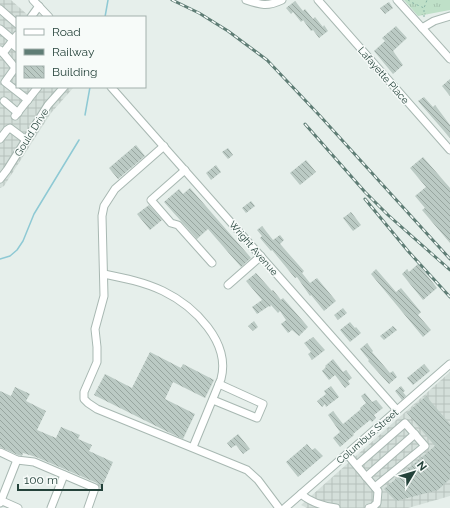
<svg xmlns="http://www.w3.org/2000/svg" width="450" height="508" font-family="Raleway,sans-serif">
  <style>
    .industrial { fill: url(#industrial-grid) }
    .park { fill: url(#park-tufts) }
    .lines { fill: none; stroke-linecap: round; stroke-linejoin: round }
    .stream { stroke: #8ec9d4; stroke-width: 1.5 }
    .building { fill: url(#building-back-hatch) }
    .minor-casing { stroke: #a8b8b2; stroke-width: 9 }
    .path { stroke: #86b3a5; stroke-width: 1; stroke-dasharray: 2 3; stroke-linecap: butt }
    .minor { stroke: #fff; stroke-width: 7 }
    .rail-casing { stroke: #5f7d75; stroke-width: 3 }
    .rail { stroke: #f7fbf9; stroke-width: 1.5; stroke-dasharray: 4.5; stroke-linecap: butt }
    .labels { text-anchor: middle; stroke-width: 3; stroke-linejoin: round; paint-order: stroke }
    .street-label { font-size: 10px; fill: #24423a; stroke: #f7fbf9 }
  </style>
  <defs>
    <pattern id="industrial-grid" width="8" height="8" patternUnits="userSpaceOnUse"><rect width="8" height="8" fill="#d4dfda"/><path d="M0 4h8M4 0v8" fill="none" stroke="#b6c1bc"/></pattern>
    <pattern id="park-tufts" width="24" height="20" patternUnits="userSpaceOnUse"><rect width="24" height="20" fill="#bfe0c8"/><path d="M3 7l-1-3M5 7V3M7 7l1-3M15 17l-1-3M17 17v-4M19 17l1-3" fill="none" stroke="#a4c1ad"/></pattern>
    <pattern id="building-back-hatch" width="6" height="6" patternUnits="userSpaceOnUse"><rect width="6" height="6" fill="#bbcac4"/><path d="M-1 5l2 2M0 0l6 6M5-1l2 2" fill="none" stroke="#98a6a0"/></pattern>
  </defs>
  <rect width="100%" height="100%" fill="#e6efeb"/>
  <g class="industrial">
    <polygon points="0,0 11,0 30,17 17,17 17,87 74,87 51,113 4,186 0,188"/>
    <polygon points="450,372 450,496 408,508 307,508 301,505"/>
  </g>
  <polygon class="park" points="404,0 450,0 450,10 418,16"/>
  <g class="lines">
    <g class="stream">
      <polyline points="105,17 108,0"/>
      <polyline points="85,115 90,87"/>
      <polyline points="0,259 10,256 17,250 23,241 34,214 79,140"/>
    </g>
  </g>
  <g class="building">
    <polygon points="295,1 303,11 305,9 313,19 315,17 323,27 324,25 328,31 319,38 313,30 311,31 303,20 301,22 293,12 291,14 286,8"/>
    <polygon points="389,2 393,8 385,14 380,8"/>
    <polygon points="396,26 407,38 393,51 403,65 393,74 374,51 385,41 382,38"/>
    <polygon points="450,79 450,96 442,86"/>
    <polygon points="424,97 433,107 435,105 450,125 450,138 418,101"/>
    <polygon points="136,145 145,156 118,179 109,168"/>
    <polygon points="228,148 233,155 228,159 222,152"/>
    <polygon points="423,157 450,188 450,243 422,210 425,208 415,196 426,187 410,168"/>
    <polygon points="306,160 316,172 300,185 290,173"/>
    <polygon points="216,165 221,172 211,180 206,173"/>
    <polygon points="190,188 251,258 241,267 208,229 197,239 164,202 179,189 183,194"/>
    <polygon points="251,201 255,206 246,213 242,208"/>
    <polygon points="149,205 162,220 150,230 137,214"/>
    <polygon points="351,212 361,225 353,231 343,218"/>
    <polygon points="262,226 273,240 280,235 284,240 280,244 304,271 302,273 310,283 317,278 336,301 324,311 311,295 310,296 297,277 295,278 272,250 271,251 260,238 262,236 257,230"/>
    <polygon points="418,264 437,288 423,300 402,274 407,269 409,272"/>
    <polygon points="376,269 396,292 401,288 421,312 418,315 431,330 423,337 371,274"/>
    <polygon points="256,273 272,291 273,290 281,300 283,298 308,327 299,336 292,330 288,333 281,324 286,320 280,311 278,313 271,305 270,307 269,306 257,314 252,307 262,300 246,281"/>
    <polygon points="343,308 347,313 338,320 334,315"/>
    <polygon points="254,321 258,327 253,331 248,326"/>
    <polygon points="350,322 355,328 356,327 361,333 350,342 340,330"/>
    <polygon points="393,326 397,330 384,340 380,336"/>
    <polygon points="313,337 325,350 312,360 308,354 311,352 304,343"/>
    <polygon points="367,343 373,351 372,352 390,373 393,371 397,377 389,384 368,361 369,360 360,349"/>
    <polygon points="150,352 181,368 183,364 214,380 205,398 173,382 165,399 195,414 183,439 168,432 94,395 105,374 132,388"/>
    <polygon points="333,359 343,372 346,370 352,378 348,381 350,384 345,388 335,375 329,380 322,371 326,367 325,366"/>
    <polygon points="424,364 430,371 413,385 407,378"/>
    <polygon points="331,386 339,397 326,407 325,404 322,407 317,401 326,394 324,391"/>
    <polygon points="401,386 405,391 403,392 406,396 402,400 395,391"/>
    <polygon points="15,387 30,394 26,401 46,411 37,430 56,438 61,427 80,435 78,439 92,445 89,451 113,462 101,489 97,483 36,457 23,453 22,456 18,455 0,447 0,391 11,396"/>
    <polygon points="365,393 372,402 376,400 383,408 374,415 376,418 372,422 370,420 353,434 354,435 340,447 333,438 340,432 328,415 333,411 343,424 361,409 360,408 366,403 361,396"/>
    <polygon points="426,396 450,424 450,479 438,490 396,501 384,489 435,446 407,413"/>
    <polygon points="238,434 250,449 243,454 236,445 231,448 227,443"/>
    <polygon points="307,444 312,450 315,448 323,456 298,477 286,462"/>
  </g>
  <g class="lines">
    <g class="minor-casing">
      <g id="minor">
        <polyline points="33,0 49,17"/>
        <path d="M246,0C261,5 267,7 282,0"/>
        <polyline points="318,0 450,150"/>
        <polyline points="397,0 450,59"/>
        <polyline points="0,9 17,24"/>
        <polyline points="31,17 39,6"/>
        <polyline points="422,28 434,21 450,16"/>
        <polyline points="0,29 13,40"/>
        <polyline points="11,43 17,48"/>
        <polyline points="0,50 3,53 17,35"/>
        <polyline points="3,53 17,70"/>
        <polyline points="15,68 5,82 28,100"/>
        <polyline points="111,87 397,410"/>
        <polyline points="4,101 18,113"/>
        <polyline points="15,116 38,87"/>
        <polyline points="0,139 7,130 10,128 26,140"/>
        <polyline points="164,146 115,189 104,206 102,216 104,296 95,329 97,347 97,362 84,392 84,399 88,403 97,409 247,470 258,480 279,508"/>
        <polyline points="185,170 151,200 171,223 178,225 212,263"/>
        <polyline points="0,179 7,170 48,105 64,87"/>
        <path d="M104,274C124,278 144,282 163,291C194,306 231,342 221,379L193,447"/>
        <polyline points="228,285 261,256"/>
        <polyline points="213,400 257,418 263,404 219,384"/>
        <polyline points="0,452 17,460 34,462 95,488 88,508"/>
        <polyline points="347,454 378,491 377,503 373,507 369,508"/>
        <polyline points="357,465 405,423 425,446 375,487"/>
        <polyline points="366,477 415,434"/>
        <path d="M301,494C311,503 323,506 336,508"/>
        <polyline points="0,500 18,508"/>
        <polyline points="0,503 17,460"/>
        <polyline points="51,508 64,475"/>
        <polyline points="285,508 450,364"/>
      </g>
    </g>
    <g class="path">
      <polyline points="408,0 413,3 424,8"/>
      <polyline points="424,17 424,8 427,0"/>
    </g>
    <use href="#minor" class="minor"/>
    <g class="rail-casing">
      <g id="rail">
        <polyline points="172,0 199,13 228,31 267,60 321,117 450,259"/>
        <polyline points="305,124 365,192 388,215 450,270"/>
        <polyline points="365,199 408,251 450,297"/>
      </g>
    </g>
    <use href="#rail" class="rail"/>
  </g>
  <g class="labels">
    <g class="street-label">
      <text transform="translate(384 75) rotate(49)" y="4">Lafayette Place</text>
      <text transform="translate(31 132) rotate(-58)" y="4">Gould Drive</text>
      <text transform="translate(254 248) rotate(49)" y="4">Wright Avenue</text>
      <text transform="translate(367 436) rotate(-41)" y="4">Columbus Street</text>
    </g>
  </g>
  <rect x="16" y="16" width="130" height="72" fill="#f7fbf9" stroke="#a3b1ad"/>
  <rect x="24" y="29" width="20" height="6" fill="#ffffff" stroke="#a3b1ad"/>
  <text x="52" y="36" font-size="12" fill="#24423a">Road</text>
  <rect x="24" y="49" width="20" height="6" fill="#5f7d75" stroke="#a3b1ad"/>
  <text x="52" y="56" font-size="12" fill="#24423a">Railway</text>
  <rect x="24" y="66" width="20" height="12" fill="url(#building-back-hatch)" stroke="#a3b1ad"/>
  <text x="52" y="76" font-size="12" fill="#24423a">Building</text>
  <g transform="translate(414 472) rotate(52)" stroke="#f7fbf9" stroke-width="3" paint-order="stroke">
  <path d="M0-3L7 15L0 10L-7 15Z" fill="#24423a"/>
  <text y="-6" font-size="11" font-weight="bold" text-anchor="middle" fill="#24423a">N</text>
  </g>
  <path d="M18 484v6h84v-6" fill="none" stroke="#24423a" stroke-width="2"/>
  <text x="24" y="484" font-size="12" fill="#24423a" stroke="#f7fbf9" stroke-width="3" paint-order="stroke">100 m</text>
</svg>
